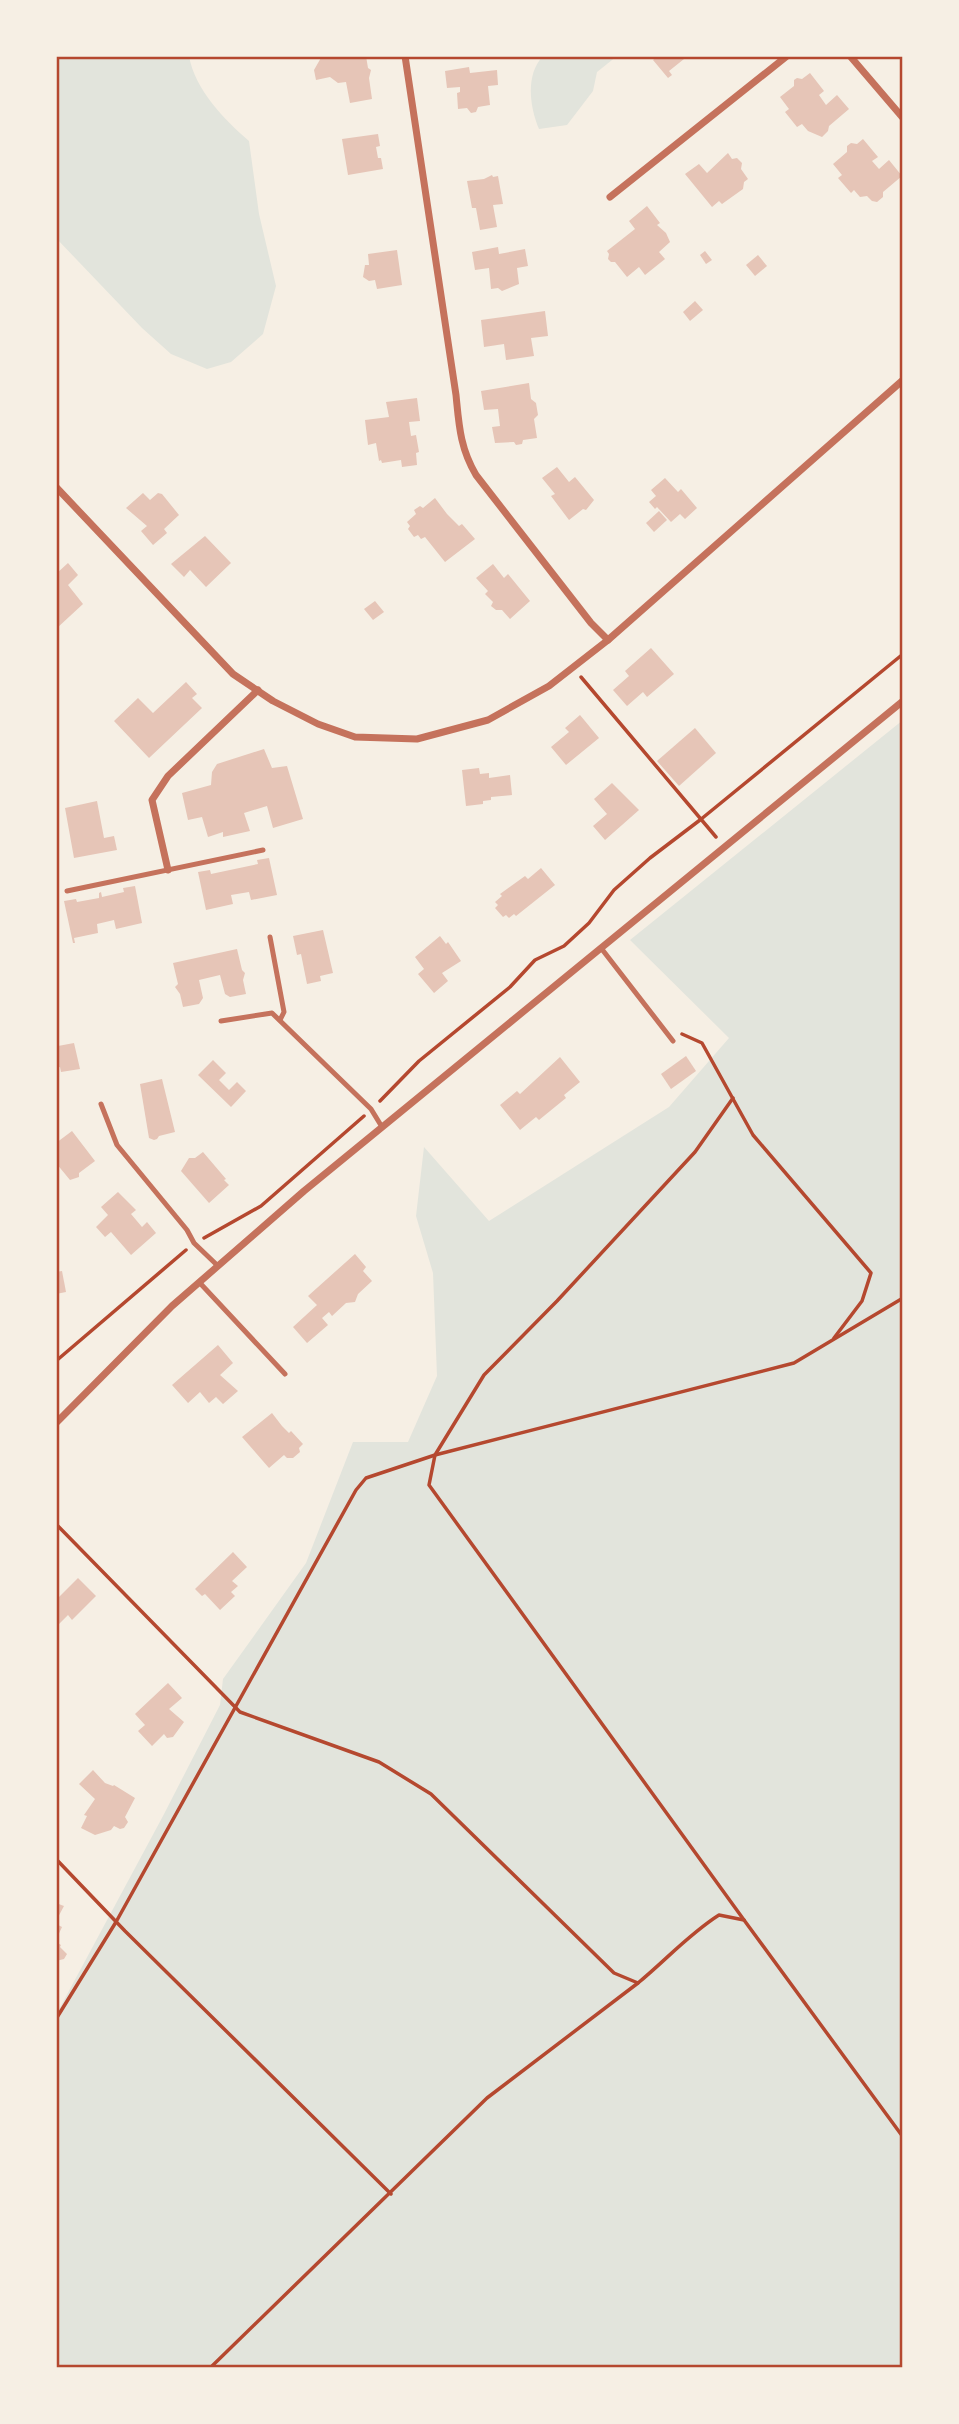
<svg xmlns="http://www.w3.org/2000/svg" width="959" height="2424" font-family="Mulish,sans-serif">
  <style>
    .green { fill: #e2e4dc }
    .building { fill: #e6c5b7 }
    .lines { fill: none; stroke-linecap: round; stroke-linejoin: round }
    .path { stroke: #b5482f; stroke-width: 3.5 }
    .service { stroke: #c5725c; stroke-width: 5 }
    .minor { stroke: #c5725c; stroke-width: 7 }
    .neatline { fill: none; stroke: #b5482f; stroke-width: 2.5 }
  </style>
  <rect width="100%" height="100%" fill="#f6efe4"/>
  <g class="green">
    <path d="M56,56H189C195,90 224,119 249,141L259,214L276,286L263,334L231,362L207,369L171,354L142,328L56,238Z"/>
    <path d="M543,56H617L597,72L593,91L567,125L539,129C530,107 525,75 543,56Z"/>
    <polygon points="903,720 903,2368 56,2368 56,2015 163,1816 220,1705 223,1679 306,1563 353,1442 408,1442 437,1376 433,1273 416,1216 424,1147 489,1221 669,1107 729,1038 630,940"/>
  </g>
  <g class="building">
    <polygon points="322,56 366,56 368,68 371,70 369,78 372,99 350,103 346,82 338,83 330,77 316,80 314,70"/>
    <polygon points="658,56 681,56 684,59 669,71 672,75 668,78 653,60"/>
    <polygon points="469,67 470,73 497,70 498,85 488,86 490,105 478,107 476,112 471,113 467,108 458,109 457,93 460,92 460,87 447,88 445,71"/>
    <polygon points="810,73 824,91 819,95 826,105 837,95 849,109 829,126 828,131 822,137 808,131 802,124 797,127 785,112 789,109 780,97 794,86 794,80 797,78 802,79"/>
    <polygon points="378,134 380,146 376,147 378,158 381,158 383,169 348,175 342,139"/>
    <polygon points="863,139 878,157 872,161 879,169 889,160 902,176 883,192 883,197 877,202 872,201 867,196 860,197 854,190 851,193 838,178 842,175 833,164 847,152 847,146 851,143 857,144"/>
    <polygon points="728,153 732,159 737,158 742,163 741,169 748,179 744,182 743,189 722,204 719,201 712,207 685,174 699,164 707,173"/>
    <polygon points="492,175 493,177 498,176 503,204 493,205 497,227 480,230 476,208 472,208 467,181 484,179"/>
    <polygon points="647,206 660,223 657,225 666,233 670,242 659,252 665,259 645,275 639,267 627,277 615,262 611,262 608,259 609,254 607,251 635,229 629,221"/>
    <polygon points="498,247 499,254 525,249 528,266 517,268 519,284 502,291 498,288 491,289 489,268 475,270 472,252"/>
    <polygon points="397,250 402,285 377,289 375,280 369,281 363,277 365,265 369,265 368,254"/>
    <polygon points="705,251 712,260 706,264 700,255"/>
    <polygon points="758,255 767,266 755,276 746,265"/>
    <polygon points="695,301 703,310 690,321 683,312"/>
    <polygon points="545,311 548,336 531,338 534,356 506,360 504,344 484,347 481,320"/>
    <polygon points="529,383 531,399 536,403 538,415 534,419 537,438 523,440 522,444 516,445 514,442 495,443 492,427 500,426 498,409 484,410 481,391"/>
    <polygon points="417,398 420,421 409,422 411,436 416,435 419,452 416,453 417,465 402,467 401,460 382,463 381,460 379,461 376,443 368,445 365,420 389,417 386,402"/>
    <polygon points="557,467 569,482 575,477 594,500 586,510 583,509 569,520 551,496 555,494 542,478"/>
    <polygon points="665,478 678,492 681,489 697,508 685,519 680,514 671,522 657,507 655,509 649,502 656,496 651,490"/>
    <polygon points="143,493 150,500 158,493 162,494 179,515 164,529 167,533 153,545 141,531 147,526 126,508"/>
    <polygon points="435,498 447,514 459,526 462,524 475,539 445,562 425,537 421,539 418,535 414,537 408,529 410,526 407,522 416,514 414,510 420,506 423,508"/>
    <polygon points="659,511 667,520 654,532 646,523"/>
    <polygon points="205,536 231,563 206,587 190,570 184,577 171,564"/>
    <polygon points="68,563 78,575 68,585 83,604 57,628 56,574"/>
    <polygon points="493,564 504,578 508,574 530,601 510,619 502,610 496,610 491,606 493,602 485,594 488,591 476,578"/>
    <polygon points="375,601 384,612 373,620 364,609"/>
    <polygon points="651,648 674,674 647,697 643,692 627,706 613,690 629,676 625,671"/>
    <polygon points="186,682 197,694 192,698 202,708 149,758 114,721 138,698 153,713"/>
    <polygon points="580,715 599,738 566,765 551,747 569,732 565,728"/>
    <polygon points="695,728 716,753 679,786 657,761"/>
    <polygon points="264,749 272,768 287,766 303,819 273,828 267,806 244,813 250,831 223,837 223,832 208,837 202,817 188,820 182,793 211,785 212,772 217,764"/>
    <polygon points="479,768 480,774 489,773 489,778 510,775 512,795 491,797 491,800 483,801 483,804 466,806 462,770"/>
    <polygon points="612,783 639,810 605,840 593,826 607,814 594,799"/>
    <polygon points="97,801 104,838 114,836 117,850 74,858 65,808"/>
    <polygon points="269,858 277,895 251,900 249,892 231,895 233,904 206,910 198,872 210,870 211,874 258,864 257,860"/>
    <polygon points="541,868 555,885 516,916 514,914 509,918 506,915 503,917 495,908 498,905 495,902 502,896 500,894 525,876 528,879"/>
    <polygon points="135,886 142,923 116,929 114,920 97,924 98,933 74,938 75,943 73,943 64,901 76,899 77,902 99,898 99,893 101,892 102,897 124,892 123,888"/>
    <polygon points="323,930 333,973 320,976 321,981 307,984 301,954 297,955 293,936"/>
    <polygon points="440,936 446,944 448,942 461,961 442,973 448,981 434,993 418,974 424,969 415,957"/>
    <polygon points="237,949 242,970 245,973 243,980 246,994 230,997 225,994 220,975 199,980 203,998 199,1004 183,1007 180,994 175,987 178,984 173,963"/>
    <polygon points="56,1041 58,1046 74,1043 80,1069 61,1072 60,1067 56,1068"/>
    <polygon points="686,1056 696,1071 671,1089 661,1074"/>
    <polygon points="560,1057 580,1082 564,1095 566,1098 539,1120 536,1117 520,1130 500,1105 517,1091 520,1094"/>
    <polygon points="213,1060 226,1073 219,1080 229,1090 237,1082 246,1091 231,1107 198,1075"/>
    <polygon points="162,1079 175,1132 159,1136 157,1139 154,1140 149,1138 140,1084"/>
    <polygon points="72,1131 95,1161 79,1173 79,1177 70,1180 56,1163 56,1143"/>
    <polygon points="203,1152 226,1179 224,1180 229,1185 209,1203 181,1171 189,1158 195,1158"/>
    <polygon points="118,1192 136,1210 131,1214 142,1227 147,1222 156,1233 131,1255 111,1232 105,1237 96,1227 108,1215 101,1207"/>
    <polygon points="355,1254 366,1267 363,1271 372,1281 358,1294 355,1302 346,1303 332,1316 329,1312 322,1318 328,1325 307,1343 293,1327 317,1305 308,1296"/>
    <polygon points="62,1271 66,1292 56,1294 56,1272"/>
    <polygon points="218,1345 233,1363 220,1375 238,1391 223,1404 216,1397 209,1403 200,1392 188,1403 172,1385"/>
    <polygon points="272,1413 282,1426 289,1433 291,1431 303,1444 299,1448 300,1452 293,1458 287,1458 284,1455 269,1468 242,1437"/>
    <polygon points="233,1552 247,1567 232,1581 238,1586 231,1592 235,1596 220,1610 205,1594 202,1596 195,1589"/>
    <polygon points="78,1578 96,1596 72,1620 68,1615 56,1627 56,1600"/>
    <polygon points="168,1683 182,1698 169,1709 184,1722 173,1737 167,1738 164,1734 152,1746 138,1731 145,1725 135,1714"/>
    <polygon points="93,1770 105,1783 113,1786 114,1785 135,1798 125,1817 128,1822 124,1828 120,1829 114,1826 111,1830 95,1835 81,1828 87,1816 84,1815 95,1799 79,1784"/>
    <polygon points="56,1903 64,1906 56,1921"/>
    <polygon points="56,1924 62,1927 56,1940"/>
    <polygon points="56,1942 61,1945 60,1947 67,1954 64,1959 56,1961"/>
  </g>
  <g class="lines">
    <g class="path">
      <polyline points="581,677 716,837"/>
      <polyline points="682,1034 702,1043 753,1135 871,1273 862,1301 834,1338"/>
      <polyline points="380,1101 419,1061 510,987 535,960 564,946 589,923 614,890 650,858 700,820 903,654"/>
      <polyline points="204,1238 261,1206 364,1116"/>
      <polyline points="56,1361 186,1250"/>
      <path d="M56,1524L240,1712L379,1762L431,1794L614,1973L638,1983C666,1960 689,1934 719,1915L744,1920L903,2137"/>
      <polyline points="56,1859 125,1931 391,2194"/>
      <polyline points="744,1920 429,1485 435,1455 794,1363 903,1298"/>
      <polyline points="56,2019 116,1922 356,1490 366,1478 435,1455 484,1375 557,1301 695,1152 733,1098"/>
      <polyline points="210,2368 487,2098 638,1983"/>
    </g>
    <g class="service">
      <polyline points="67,891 263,850"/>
      <polyline points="270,937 284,1012 280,1020"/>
      <polyline points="601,948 673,1041"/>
      <polyline points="221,1021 272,1013 371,1109 382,1127"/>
      <polyline points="101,1104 117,1145 187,1230 194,1243 218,1266"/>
      <polyline points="199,1282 285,1374"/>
    </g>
    <g class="minor">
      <path d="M405,56L456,395C459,425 460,448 476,475L591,623L608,640"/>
      <polyline points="850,56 903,118"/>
      <polyline points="610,197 787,56"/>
      <polyline points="56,487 233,674 273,701 318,724 355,737 417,739 488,720 549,686 608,640 903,380"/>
      <polyline points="168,870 152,800 168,776 258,690"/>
      <polyline points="56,1423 172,1306 304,1191 903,701"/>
    </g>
  </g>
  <rect width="959" height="2424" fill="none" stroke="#f6efe4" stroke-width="116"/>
  <rect x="58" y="58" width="843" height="2308" class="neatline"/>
</svg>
